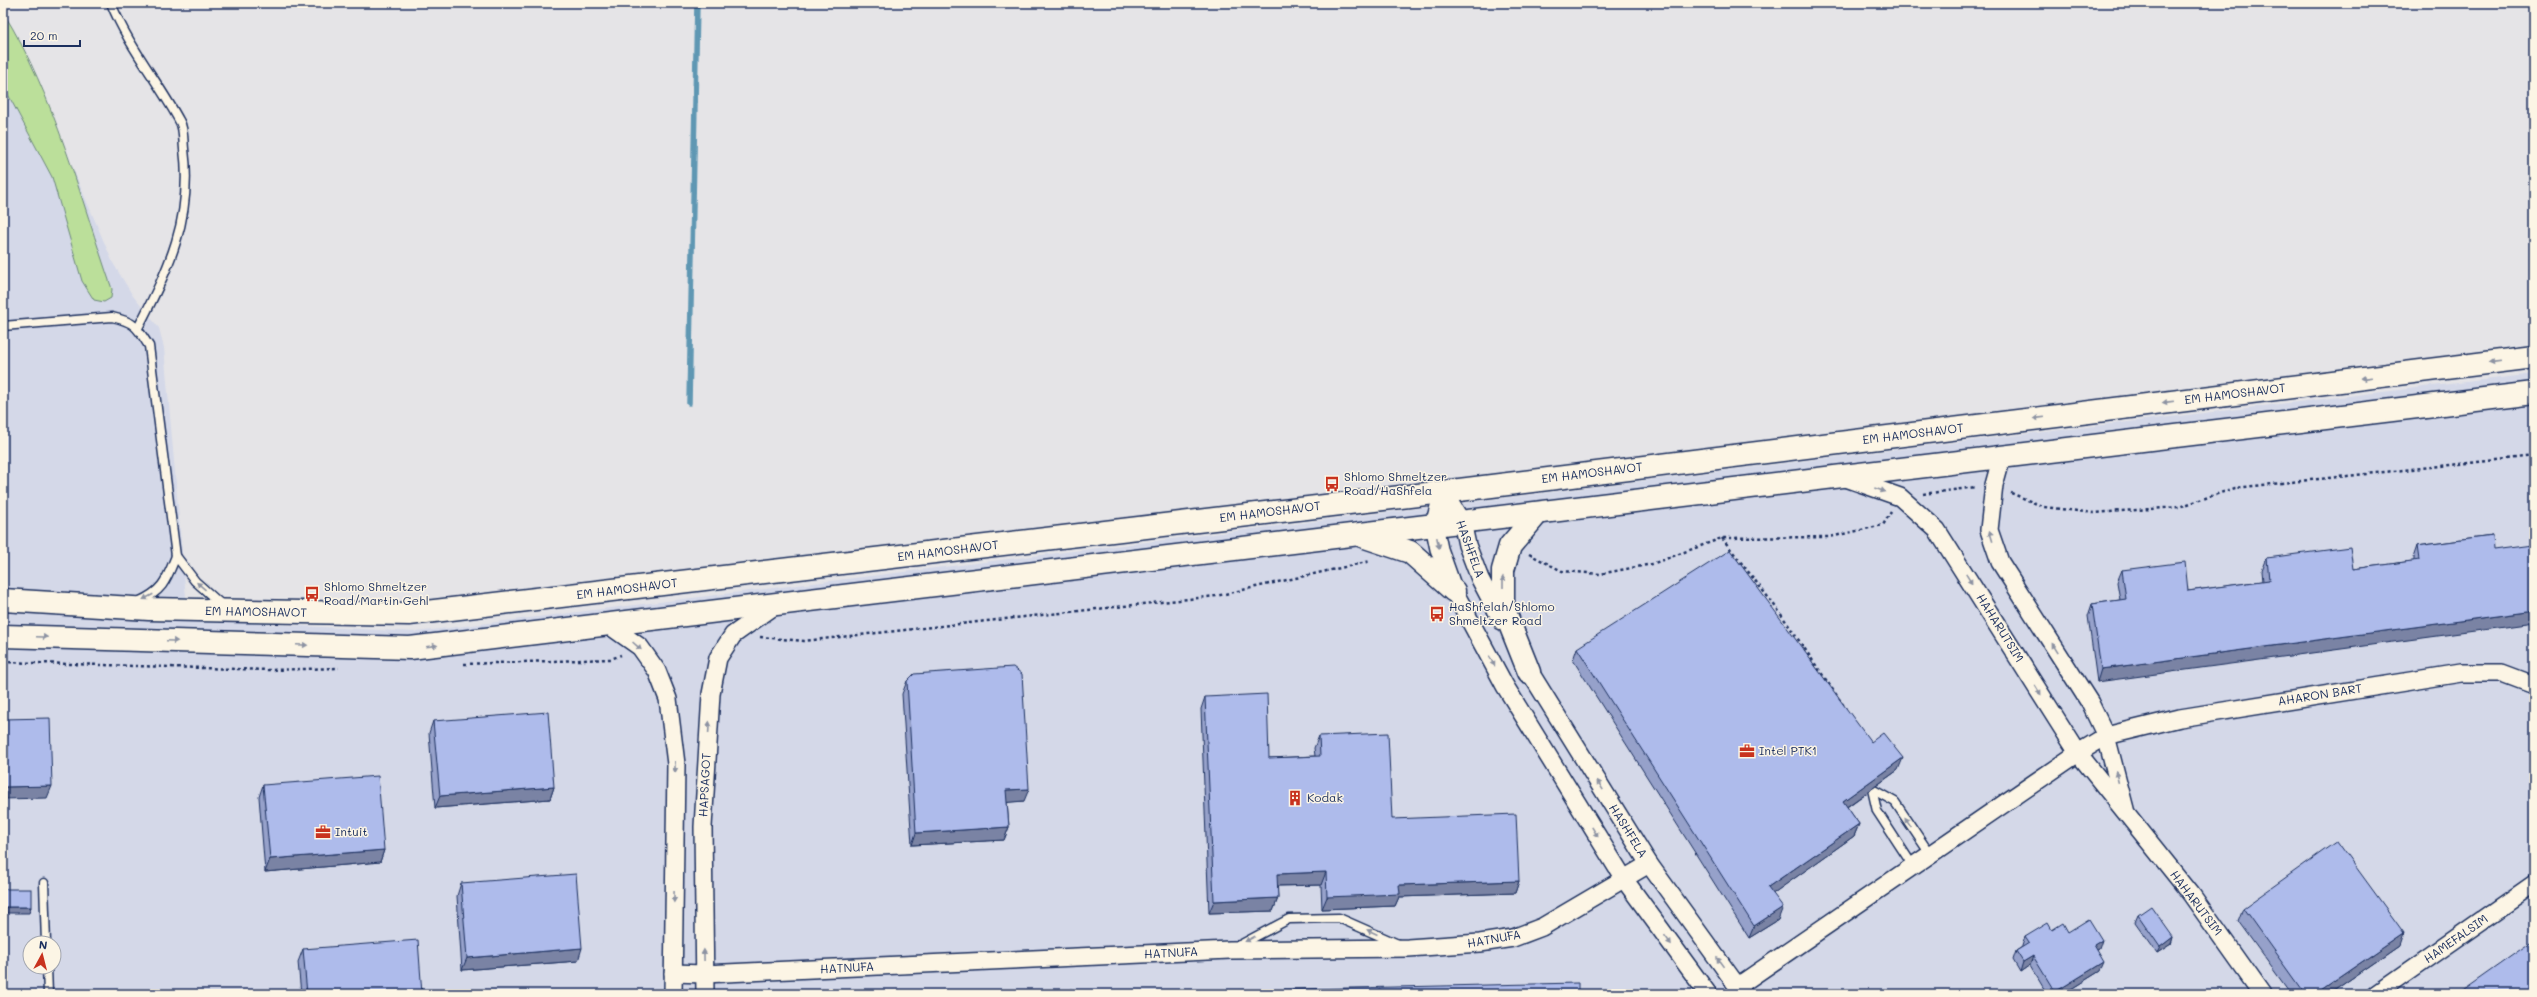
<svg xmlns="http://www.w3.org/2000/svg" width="2537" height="997" font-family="Mali,sans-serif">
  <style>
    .built { fill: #d4d8e8; fill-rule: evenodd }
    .green { fill: #bbdf9a; stroke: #6b877c }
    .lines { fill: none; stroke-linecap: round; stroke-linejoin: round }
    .stream { stroke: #5f97b3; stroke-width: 5.5 }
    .service-casing { stroke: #1b2f5e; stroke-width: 11 }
    .minor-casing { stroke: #1b2f5e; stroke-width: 20 }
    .secondary-casing { stroke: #1b2f5e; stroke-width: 25 }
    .path { stroke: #1b2f5e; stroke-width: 2.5; stroke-dasharray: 3 3; stroke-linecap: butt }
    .service { stroke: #fcf5e5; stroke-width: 8 }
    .minor { stroke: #fcf5e5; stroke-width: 17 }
    .secondary { stroke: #fcf5e5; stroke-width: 22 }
    .wall { fill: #96a1ca; stroke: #1b2f5e }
    .shaded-wall { fill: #7a83a4; stroke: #1b2f5e }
    .building { fill: #aebbeb; stroke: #1b2f5e }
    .oneway { fill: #8c92a2 }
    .labels { text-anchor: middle; stroke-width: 3; stroke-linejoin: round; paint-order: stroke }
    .street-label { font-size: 12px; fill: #1b2f5e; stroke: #fcf5e5 }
    .poi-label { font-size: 12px; fill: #1b2f5e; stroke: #fcf5e5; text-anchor: start }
  </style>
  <rect width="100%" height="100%" fill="#e5e4e7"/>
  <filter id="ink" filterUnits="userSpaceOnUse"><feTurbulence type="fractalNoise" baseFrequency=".025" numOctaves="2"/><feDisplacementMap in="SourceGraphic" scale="8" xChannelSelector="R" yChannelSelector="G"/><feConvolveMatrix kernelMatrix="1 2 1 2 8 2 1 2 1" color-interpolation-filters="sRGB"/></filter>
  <g filter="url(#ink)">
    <path class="built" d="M3,49L67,155L113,263L133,296L159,328L164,348L188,620L416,632L1926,446L2534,374V994H3ZM30,943H54V967H30Z"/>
    <path class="green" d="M3,12C55,96 80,197 112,289L111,298L104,302L94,300L82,281L52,177L3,85Z"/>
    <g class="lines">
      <polyline class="stream" points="689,403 697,3"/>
      <g class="service-casing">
        <g id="service">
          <path d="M111,3C128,46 158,81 180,122C184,129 183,140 184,149C193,218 169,268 138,328"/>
          <path d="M3,326L112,317C135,322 137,327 149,346L176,556C166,581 163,591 138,602"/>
          <polyline points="176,556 195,581 223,606"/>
          <polyline points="1872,789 1895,802 1930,854"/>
          <polyline points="1872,789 1877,811 1913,866"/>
          <polyline points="44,883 46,943"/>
          <polyline points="1236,947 1289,919 1339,918 1398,944"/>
          <polyline points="47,967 48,994"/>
        </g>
      </g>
      <g class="minor-casing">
        <g id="minor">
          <polyline points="2002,456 1994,485 1989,530 2000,562 2090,703 2106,736 2125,809"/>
          <polyline points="1843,477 1900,497 1937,530 2078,753 2191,894 2262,994"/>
          <polyline points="1443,492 1462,522 1467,545 1480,579 1502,621"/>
          <polyline points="1443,492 1434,525 1439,549 1454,591 1505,686 1624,879 1708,994"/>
          <polyline points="606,623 640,647 657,671 668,699 676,764 673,994"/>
          <polyline points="1523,661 1649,864 1743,994"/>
          <polyline points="673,973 704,974 1230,950 1408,948 1480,943 1513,938 1542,927 1649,864"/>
          <polyline points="1738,986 2078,753 2106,736 2180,718 2461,673 2502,673 2534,685"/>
          <polyline points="705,994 703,827 711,694 718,658 733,635 777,604"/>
          <polyline points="2377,994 2534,884"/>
        </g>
      </g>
      <g class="secondary-casing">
        <g id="secondary">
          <polyline points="1362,536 1410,552 1454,591"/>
          <polyline points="3,600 149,609 409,614 1443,492 2534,357"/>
          <polyline points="3,636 410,648 2534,393"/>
          <polyline points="1529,672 1503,607 1503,570 1510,546 1537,514"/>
        </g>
      </g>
      <g class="path">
        <polyline points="2011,493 2044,507 2094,513 2179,507 2235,488 2534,456"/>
        <polyline points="1923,494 1976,487"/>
        <polyline points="1722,538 1778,610 1846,709"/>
        <polyline points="1529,554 1562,571 1600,574 1652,564 1722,538 1830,537 1883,525 1891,512"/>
        <polyline points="760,637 804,641 1216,596 1371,561"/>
        <polyline points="3,662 269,670 339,668"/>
        <polyline points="464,664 611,659 621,655"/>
      </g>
      <use href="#service" class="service"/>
      <use href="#minor" class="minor"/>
      <use href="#secondary" class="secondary"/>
    </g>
    <g class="wall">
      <polygon points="2492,536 2097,682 2088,616 2092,604 2120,600 2117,582 2122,570 2188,591 2263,581 2262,571 2267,558 2353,569 2413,561 2413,558 2417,546"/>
      <polygon points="1577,648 1871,742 1898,770 1847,807 1859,824 1854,836 1772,894 1778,920 1749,938 1573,660"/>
      <polygon points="907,681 1024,801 1007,802 1009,827 1004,840 912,845 902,694"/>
      <polygon points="1205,697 1269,758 1315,756 1314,748 1319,736 1392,819 1519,881 1515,893 1399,897 1395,906 1322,909 1321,885 1277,886 1278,898 1273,911 1209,913 1201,709"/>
      <polygon points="433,721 554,787 550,799 435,808 429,733"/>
      <polygon points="263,785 384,850 380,862 265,872 259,797"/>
      <polygon points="461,883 578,961 462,970 457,896"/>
      <polygon points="2243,908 2400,945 2329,994 2291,994 2238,921"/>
      <polygon points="2138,915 2173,937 2171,944 2157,953 2135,922"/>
      <polygon points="2052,930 2068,932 2099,949 2097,950 2100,971 2063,994 2047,994 2030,965 2020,972 2013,960 2016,951 2022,947 2022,946 2025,937"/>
      <polygon points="303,949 422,994 301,994 298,962"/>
    </g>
    <g class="shaded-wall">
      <polygon points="2534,611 2534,623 2097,682 2101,669"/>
      <polygon points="1903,758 1898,770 1838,813 1843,801"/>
      <polygon points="52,786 47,798 3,799 3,787"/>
      <polygon points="554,787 550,799 435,808 440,796"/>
      <polygon points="1029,789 1024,801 1001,803 1006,790"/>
      <polygon points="1859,824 1854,836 1764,900 1768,887"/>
      <polygon points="1009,827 1004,840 912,845 916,833"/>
      <polygon points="384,850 380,862 265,872 270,859"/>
      <polygon points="1326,872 1321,885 1272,886 1277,874"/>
      <polygon points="1519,881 1515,893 1399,897 1395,906 1322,909 1327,897 1399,885"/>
      <polygon points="1278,898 1273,911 1209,913 1214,901"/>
      <polygon points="3,907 31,907 29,913 3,913"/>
      <polygon points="1783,907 1778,920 1749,938 1754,926"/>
      <polygon points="2404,933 2400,945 2329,994 2315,994"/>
      <polygon points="2173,937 2171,944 2157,953 2160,947"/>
      <polygon points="2102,940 2099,949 2090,954 2094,945"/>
      <polygon points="582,948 578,961 462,970 467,958"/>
      <polygon points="2033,956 2030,965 2020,972 2023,962"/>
      <polygon points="2104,962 2100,971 2063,994 2054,994 2055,992"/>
    </g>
    <g class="building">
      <polygon points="2492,536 2493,550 2532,545 2534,558 2534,611 2101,669 2092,604 2126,599 2122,570 2185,562 2188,591 2269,580 2267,558 2350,547 2353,569 2419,560 2417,546"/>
      <polygon points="1730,550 1871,742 1883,733 1903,758 1843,801 1859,824 1768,887 1783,907 1754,926 1577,648"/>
      <polygon points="1013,667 1022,674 1029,789 1006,790 1009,827 916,833 907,681 914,674"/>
      <polygon points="1267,694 1269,758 1320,756 1319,736 1388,733 1392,819 1516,814 1519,881 1399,885 1400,894 1327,897 1326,872 1277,874 1278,898 1214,901 1205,697"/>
      <polygon points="548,712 554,787 440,796 433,721"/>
      <polygon points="50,718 52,786 3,787 3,719"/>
      <polygon points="378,776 384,850 270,859 263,785"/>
      <polygon points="2337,841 2404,933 2315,994 2306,994 2301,989 2243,908"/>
      <polygon points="576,874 582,948 467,958 461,883"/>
      <rect x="3" y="889" width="28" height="18"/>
      <polygon points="2151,906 2173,937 2160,947 2138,915"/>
      <polygon points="2089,919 2102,940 2094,945 2104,962 2055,992 2033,956 2023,962 2016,951 2029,943 2025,937 2048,923 2052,930 2063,923 2068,932"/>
      <polygon points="418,940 422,994 307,994 303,949"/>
      <polygon points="2534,940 2534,994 2459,994 2459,993"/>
      <polygon points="1578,983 1578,994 1205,994 1215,991"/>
      <polygon points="1070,989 1096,994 1069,994"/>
    </g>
    <defs><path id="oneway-solid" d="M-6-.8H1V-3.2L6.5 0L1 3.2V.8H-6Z"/></defs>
    <g class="oneway">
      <use href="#oneway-solid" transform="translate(2495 362) rotate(173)"/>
      <use href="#oneway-solid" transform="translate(2366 378) rotate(173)"/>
      <use href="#oneway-solid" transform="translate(2168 402) rotate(173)"/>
      <use href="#oneway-solid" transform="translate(2039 418) rotate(173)"/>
      <use href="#oneway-solid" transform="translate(1880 490) rotate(19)"/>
      <use href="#oneway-solid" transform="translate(1991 536) rotate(-107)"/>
      <use href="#oneway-solid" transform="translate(1438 543) rotate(78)"/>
      <use href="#oneway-solid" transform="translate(1969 579) rotate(58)"/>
      <use href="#oneway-solid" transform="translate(1503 582) rotate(-90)"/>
      <use href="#oneway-solid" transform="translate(201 586) rotate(-139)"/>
      <use href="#oneway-solid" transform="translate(148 597) rotate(153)"/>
      <use href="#oneway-solid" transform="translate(42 637) rotate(2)"/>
      <use href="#oneway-solid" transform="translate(172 641) rotate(2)"/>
      <use href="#oneway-solid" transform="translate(302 645) rotate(2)"/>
      <use href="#oneway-solid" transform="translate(432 646) rotate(-7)"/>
      <use href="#oneway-solid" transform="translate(637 646) rotate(42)"/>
      <use href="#oneway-solid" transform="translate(2055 648) rotate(-122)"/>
      <use href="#oneway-solid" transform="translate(1492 661) rotate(61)"/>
      <use href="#oneway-solid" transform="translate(2038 690) rotate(58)"/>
      <use href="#oneway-solid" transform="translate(709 727) rotate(-86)"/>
      <use href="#oneway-solid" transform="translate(675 767) rotate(88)"/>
      <use href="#oneway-solid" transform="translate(2117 777) rotate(-104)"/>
      <use href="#oneway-solid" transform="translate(1600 785) rotate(-122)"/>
      <use href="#oneway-solid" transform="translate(1908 822) rotate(-124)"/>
      <use href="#oneway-solid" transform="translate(1595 832) rotate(58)"/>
      <use href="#oneway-solid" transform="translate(674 897) rotate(91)"/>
      <use href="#oneway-solid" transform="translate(1372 932) rotate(-156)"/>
      <use href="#oneway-solid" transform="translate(1250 939) rotate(152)"/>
      <use href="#oneway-solid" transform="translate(1668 940) rotate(54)"/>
      <use href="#oneway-solid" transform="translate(704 955) rotate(-91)"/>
      <use href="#oneway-solid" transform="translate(1720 962) rotate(-126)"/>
    </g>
  </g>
  <defs>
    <g id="bus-bare" transform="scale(1.2)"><path d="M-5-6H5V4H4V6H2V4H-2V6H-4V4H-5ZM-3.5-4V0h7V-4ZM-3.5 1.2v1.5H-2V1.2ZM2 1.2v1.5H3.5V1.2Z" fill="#c8321e" stroke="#fcf5e5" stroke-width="2.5" paint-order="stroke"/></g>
    <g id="office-bare" transform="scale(1.2)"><path d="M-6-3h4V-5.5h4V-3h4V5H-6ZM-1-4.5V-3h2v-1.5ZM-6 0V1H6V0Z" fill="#c8321e" stroke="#fcf5e5" stroke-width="2.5" paint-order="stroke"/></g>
    <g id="building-bare" transform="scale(1.2)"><path d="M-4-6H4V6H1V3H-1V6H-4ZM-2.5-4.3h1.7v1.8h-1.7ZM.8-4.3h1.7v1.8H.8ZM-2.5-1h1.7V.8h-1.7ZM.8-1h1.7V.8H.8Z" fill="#c8321e" stroke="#fcf5e5" stroke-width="2.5" paint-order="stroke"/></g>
  </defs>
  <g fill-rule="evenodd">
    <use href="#bus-bare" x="1332" y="484"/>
    <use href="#bus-bare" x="312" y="594"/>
    <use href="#bus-bare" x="1437" y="614"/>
    <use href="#office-bare" x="1747" y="751"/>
    <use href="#building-bare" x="1295" y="798"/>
    <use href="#office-bare" x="323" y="832"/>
  </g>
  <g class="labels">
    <g class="street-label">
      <text transform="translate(2235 394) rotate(-7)" y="4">EM HAMOSHAVOT</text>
      <text transform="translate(1913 434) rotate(-7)" y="4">EM HAMOSHAVOT</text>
      <text transform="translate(1592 473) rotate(-7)" y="4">EM HAMOSHAVOT</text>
      <text transform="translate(1270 512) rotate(-7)" y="4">EM HAMOSHAVOT</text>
      <text transform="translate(1470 549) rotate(70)" y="4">HASHFELA</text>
      <text transform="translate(948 551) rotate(-7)" y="4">EM HAMOSHAVOT</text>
      <text transform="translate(627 589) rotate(-7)" y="4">EM HAMOSHAVOT</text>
      <text transform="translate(256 612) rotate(1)" y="4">EM HAMOSHAVOT</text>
      <text transform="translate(2000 628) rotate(58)" y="4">HAHARUTSIM</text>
      <text transform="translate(2320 695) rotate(-9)" y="4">AHARON BART</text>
      <text transform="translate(705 785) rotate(-87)" y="4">HAPSAGOT</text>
      <text transform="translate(1628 831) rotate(58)" y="4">HASHFELA</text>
      <text transform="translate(2196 903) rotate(53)" y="4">HAHARUTSIM</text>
      <text transform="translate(1494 939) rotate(-10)" y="4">HATNUFA</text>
      <text transform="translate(2456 939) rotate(-35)" y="4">HAMEFALSIM</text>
      <text transform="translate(1171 953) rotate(-3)" y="4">HATNUFA</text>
      <text transform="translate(847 968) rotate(-3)" y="4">HATNUFA</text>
    </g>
    <g class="poi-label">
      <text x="1344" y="481">Shlomo Shmeltzer<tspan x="1344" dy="14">Road/HaShfela</tspan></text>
      <text x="324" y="591">Shlomo Shmeltzer<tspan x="324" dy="14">Road/Martin Gehl</tspan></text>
      <text x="1449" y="611">HaShfelah/Shlomo<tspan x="1449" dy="14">Shmeltzer Road</tspan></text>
      <text x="1759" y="755">Intel PTK1</text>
      <text x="1307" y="802">Kodak</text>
      <text x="335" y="836">Intuit</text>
    </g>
  </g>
  <rect width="2537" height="997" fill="none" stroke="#fcf5e5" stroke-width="16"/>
  <rect x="8" y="8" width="2521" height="981" fill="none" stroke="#1b2f5e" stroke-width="1.5" filter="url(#ink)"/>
  <g transform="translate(42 955) rotate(7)"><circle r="19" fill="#fcf5e5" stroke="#a2a6af"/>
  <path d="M0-3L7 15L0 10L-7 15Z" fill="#c8321e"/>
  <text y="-6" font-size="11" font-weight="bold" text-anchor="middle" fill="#1b2f5e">N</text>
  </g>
  <path d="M24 40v6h56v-6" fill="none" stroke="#1b2f5e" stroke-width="2"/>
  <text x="30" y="40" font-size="12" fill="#1b2f5e" stroke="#fcf5e5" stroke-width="3" paint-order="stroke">20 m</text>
</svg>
